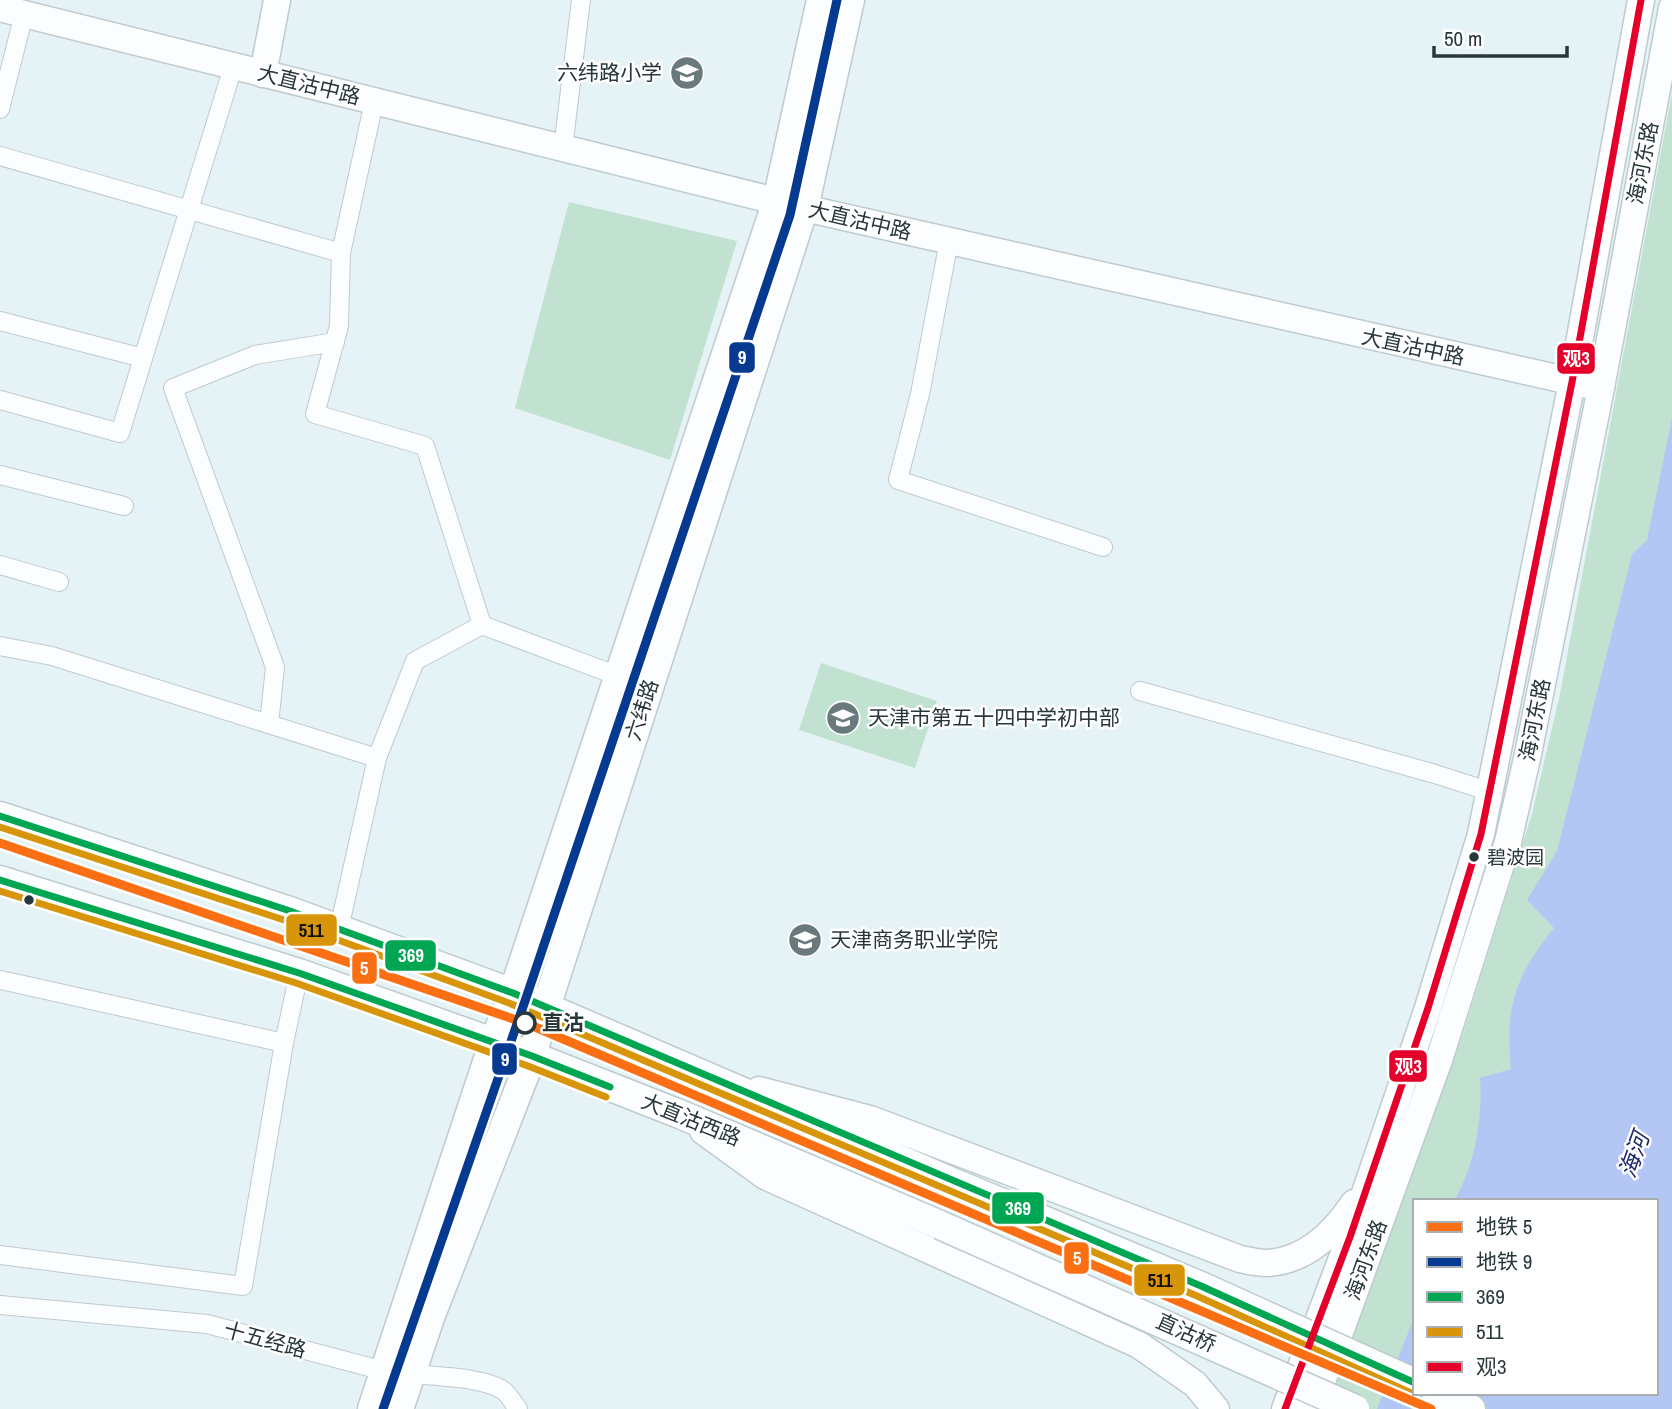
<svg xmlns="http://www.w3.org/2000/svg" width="1672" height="1409" font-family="'Archivo Narrow','Noto Sans SC',sans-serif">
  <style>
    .green { fill: #c1e1d1; fill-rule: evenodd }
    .water { fill: #b4c6f3 }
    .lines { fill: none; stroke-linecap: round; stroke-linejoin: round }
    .street-casing { stroke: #becbce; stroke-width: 20 }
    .secondary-casing { stroke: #becbce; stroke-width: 29 }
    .primary-casing { stroke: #becbce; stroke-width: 31 }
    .street { stroke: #fbfdfe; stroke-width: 18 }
    .secondary { stroke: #fbfdfe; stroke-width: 26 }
    .primary { stroke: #fbfdfe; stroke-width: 28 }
    .primary-bridge-casing { stroke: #becbce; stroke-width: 31; stroke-linecap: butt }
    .primary-bridge { stroke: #fbfdfe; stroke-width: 28 }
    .bus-1-casing { stroke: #fff; stroke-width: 12 }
    .bus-2-casing { stroke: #fff; stroke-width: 12 }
    .bus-3-casing { stroke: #fff; stroke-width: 12 }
    .bus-1 { stroke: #00a651; stroke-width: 7 }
    .bus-2 { stroke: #d89509; stroke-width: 7 }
    .bus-3 { stroke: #e4002b; stroke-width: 7 }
    .metro-1-casing { stroke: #fff; stroke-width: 14 }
    .metro-2-casing { stroke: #fff; stroke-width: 14 }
    .metro-1 { stroke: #fb6f14; stroke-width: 9 }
    .metro-2 { stroke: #063a91; stroke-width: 9 }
    .bus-dot { fill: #28373a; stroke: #fff; stroke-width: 2.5 }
    .stop-dot { fill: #fff; stroke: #28373a; stroke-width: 3.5 }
    .labels { text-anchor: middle; stroke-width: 5; stroke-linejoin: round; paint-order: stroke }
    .bus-label { font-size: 19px; fill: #28373a; stroke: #fff; text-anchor: start }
    .poi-label { font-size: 21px; fill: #28373a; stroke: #fff; text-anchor: start }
    .street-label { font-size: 21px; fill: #28373a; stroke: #fff }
    .stop-label { font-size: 21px; font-weight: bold; fill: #28373a; stroke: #fff; text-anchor: start }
    .water-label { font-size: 23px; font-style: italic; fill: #1c276f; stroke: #fff }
    .line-badge { stroke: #fff; stroke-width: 2.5 }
    .badge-label { font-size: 19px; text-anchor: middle; font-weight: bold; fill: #fff }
    .pale-badge-label { font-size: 19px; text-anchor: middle; font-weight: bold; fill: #111 }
  </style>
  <rect width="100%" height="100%" fill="#e6f3f6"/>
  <g class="green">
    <path d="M1672,93V1409H1327L1465,1027L1532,814L1560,694ZM1415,1201H1656V1393H1415Z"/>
    <polygon points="569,202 737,241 670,460 515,408"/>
    <polygon points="821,663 937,701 915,768 799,730"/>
  </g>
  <path class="water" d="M1672,418V1409H1377L1415,1316V1393H1656V1201H1454C1475,1166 1483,1117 1480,1078L1511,1069C1505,1006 1515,977 1554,928L1527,900L1557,851L1632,554L1647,540Z"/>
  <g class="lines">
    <g class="street-casing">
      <g id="street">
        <polyline points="374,102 341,253 339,326 315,414 425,446 482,625 618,676"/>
        <polyline points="0,109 24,14"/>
        <polyline points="563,148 581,0"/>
        <polyline points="0,156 341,253"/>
        <polyline points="949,241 920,394 898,480 1103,547"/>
        <polyline points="0,321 143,358"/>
        <polyline points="0,400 120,433 233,67"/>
        <polyline points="0,475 124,506"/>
        <polyline points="0,565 59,582"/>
        <polyline points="0,646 52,656 377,758"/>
        <polyline points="1140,691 1435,774 1491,792"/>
        <polyline points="269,724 275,667 173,388 255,355 335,342"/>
        <polyline points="339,929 377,758 415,661 482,625"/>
        <polyline points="1,980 284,1043"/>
        <polyline points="0,1255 243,1286 284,1043 299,973"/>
        <path d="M0,1305L207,1324L384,1371C415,1377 481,1374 504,1391C509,1395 514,1404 518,1409"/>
      </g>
    </g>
    <g class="secondary-casing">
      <g id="secondary">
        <polyline points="0,8 804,208 1601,388"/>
        <polyline points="263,74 277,0"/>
        <path d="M759,1090L870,1119L1240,1259C1249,1261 1259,1263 1267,1263C1306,1261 1334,1233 1354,1203"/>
        <polyline points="703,1131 765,1176 1139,1345 1195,1384 1216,1409"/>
        <polyline points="1285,1409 1350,1237 1428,1008 1481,834 1572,382 1641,0"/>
        <polyline points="1312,1409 1439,1060 1508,842 1528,754 1601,388 1672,8"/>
      </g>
    </g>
    <g class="primary-casing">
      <g id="primary">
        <polyline points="0,816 287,910 513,993 957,1184"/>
        <polyline points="0,880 299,973 532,1056 682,1115 940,1225"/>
        <polyline points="1436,1393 1471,1409"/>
        <polyline points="372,1409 493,1044 513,993 777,201 821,0"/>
        <polyline points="399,1409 431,1315 532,1056 546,1007 804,208 850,0"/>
      </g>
    </g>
    <use href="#street" class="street"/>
    <use href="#secondary" class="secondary"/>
    <use href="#primary" class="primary"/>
    <g class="primary-bridge-casing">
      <g id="primary-bridge">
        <polyline points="957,1184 1201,1286 1415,1383"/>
        <polyline points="940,1225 1355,1409"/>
      </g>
    </g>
    <use href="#primary-bridge" class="primary-bridge"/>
    <g class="bus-1-casing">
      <g id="bus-1">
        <polyline points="0,816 287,910 513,993 1201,1286 1415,1383"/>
        <polyline points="0,880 299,973 532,1056 610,1087"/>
      </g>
    </g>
    <g class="bus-2-casing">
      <g id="bus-2">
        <polyline points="0,827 284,920 509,1003 1197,1296 1411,1393"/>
        <polyline points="0,891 296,983 528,1066 606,1097"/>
      </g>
    </g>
    <g class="bus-3-casing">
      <polyline id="bus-3" points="1285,1409 1350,1237 1428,1008 1481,834 1572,382 1641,0"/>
    </g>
    <use href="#bus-1" class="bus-1"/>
    <use href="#bus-2" class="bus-2"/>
    <use href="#bus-3" class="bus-3"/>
    <g class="metro-1-casing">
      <polyline id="metro-1" points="0,843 528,1024 1431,1409"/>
    </g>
    <g class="metro-2-casing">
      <polyline id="metro-2" points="383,1409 525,1001 790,215 837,0"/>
    </g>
    <use href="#metro-1" class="metro-1"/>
    <use href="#metro-2" class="metro-2"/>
  </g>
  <defs>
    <g id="school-disc" transform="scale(1.75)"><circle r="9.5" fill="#6a797c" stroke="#fff"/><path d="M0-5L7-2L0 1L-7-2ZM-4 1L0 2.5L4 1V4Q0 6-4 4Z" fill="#fff"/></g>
  </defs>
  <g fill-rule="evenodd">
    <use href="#school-disc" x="687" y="73"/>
    <use href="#school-disc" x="843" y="718"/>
    <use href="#school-disc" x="805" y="940"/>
  </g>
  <g class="bus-dot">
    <circle cx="1474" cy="857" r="6"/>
    <circle cx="29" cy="900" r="6"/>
  </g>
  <circle class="stop-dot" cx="525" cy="1023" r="10"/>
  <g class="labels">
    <g class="bus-label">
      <text x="1487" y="864">碧波园</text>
    </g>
    <g class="poi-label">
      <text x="662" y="80" text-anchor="end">六纬路小学</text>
      <text x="868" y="725">天津市第五十四中学初中部</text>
      <text x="830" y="947">天津商务职业学院</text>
    </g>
    <g class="street-label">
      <text transform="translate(309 85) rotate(14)" y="7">大直沽中路</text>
      <text transform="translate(1643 163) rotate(-79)" y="7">海河东路</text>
      <text transform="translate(860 221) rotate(13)" y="7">大直沽中路</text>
      <text transform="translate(1413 347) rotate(12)" y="7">大直沽中路</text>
      <text transform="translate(642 710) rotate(-72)" y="7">六纬路</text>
      <text transform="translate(1535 720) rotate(-79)" y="7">海河东路</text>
      <text transform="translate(691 1120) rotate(22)" y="7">大直沽西路</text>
      <text transform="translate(1366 1260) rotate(-70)" y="7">海河东路</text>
      <text transform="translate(1186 1333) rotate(24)" y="7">直沽桥</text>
      <text transform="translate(265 1340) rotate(15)" y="7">十五经路</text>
    </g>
    <g class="stop-label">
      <text x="542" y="1030">直沽</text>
    </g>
    <g class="water-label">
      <text transform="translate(1634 1155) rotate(-70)" y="8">海河</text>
    </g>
  </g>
  <g class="line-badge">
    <rect x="728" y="341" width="28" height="33" rx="7" fill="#063a91"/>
    <rect x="1556" y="342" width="40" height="33" rx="7" fill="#e4002b"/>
    <rect x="285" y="913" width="53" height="34" rx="7" fill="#d89509"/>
    <rect x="384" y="939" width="53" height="33" rx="7" fill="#00a651"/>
    <rect x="351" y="951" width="27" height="34" rx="7" fill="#fb6f14"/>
    <rect x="491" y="1042" width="27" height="34" rx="7" fill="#063a91"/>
    <rect x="1388" y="1049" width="40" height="34" rx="7" fill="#e4002b"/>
    <rect x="991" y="1191" width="54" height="34" rx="7" fill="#00a651"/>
    <rect x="1063" y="1241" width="27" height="34" rx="7" fill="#fb6f14"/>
    <rect x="1133" y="1263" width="53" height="34" rx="7" fill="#d89509"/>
  </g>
  <g class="badge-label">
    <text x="742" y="364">9</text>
    <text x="1576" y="365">观3</text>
    <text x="411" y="962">369</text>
    <text x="364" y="975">5</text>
    <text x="505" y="1066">9</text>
    <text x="1408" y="1073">观3</text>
    <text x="1018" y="1215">369</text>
    <text x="1077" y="1265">5</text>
  </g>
  <g class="pale-badge-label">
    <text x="311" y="937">511</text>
    <text x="1160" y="1287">511</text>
  </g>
  <rect x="1413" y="1199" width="245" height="196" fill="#ffffff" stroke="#a9afb0" stroke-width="2"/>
  <rect x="1427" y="1222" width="35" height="10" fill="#fb6f14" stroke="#a9afb0" stroke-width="2"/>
  <text x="1476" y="1234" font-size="21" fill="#28373a">地铁 5</text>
  <rect x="1427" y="1257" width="35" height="10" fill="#063a91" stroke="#a9afb0" stroke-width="2"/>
  <text x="1476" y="1269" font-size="21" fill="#28373a">地铁 9</text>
  <rect x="1427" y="1292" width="35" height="10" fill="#00a651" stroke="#a9afb0" stroke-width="2"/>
  <text x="1476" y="1304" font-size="21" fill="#28373a">369</text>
  <rect x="1427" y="1327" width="35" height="10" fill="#d89509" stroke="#a9afb0" stroke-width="2"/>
  <text x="1476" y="1339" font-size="21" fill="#28373a">511</text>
  <rect x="1427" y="1362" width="35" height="10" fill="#e4002b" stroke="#a9afb0" stroke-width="2"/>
  <text x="1476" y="1374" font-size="21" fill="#28373a">观3</text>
  <path d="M1434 46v10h133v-10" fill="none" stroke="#28373a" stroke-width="3.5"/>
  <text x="1444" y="46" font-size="21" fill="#28373a" stroke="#ffffff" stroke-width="5" paint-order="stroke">50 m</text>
</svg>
